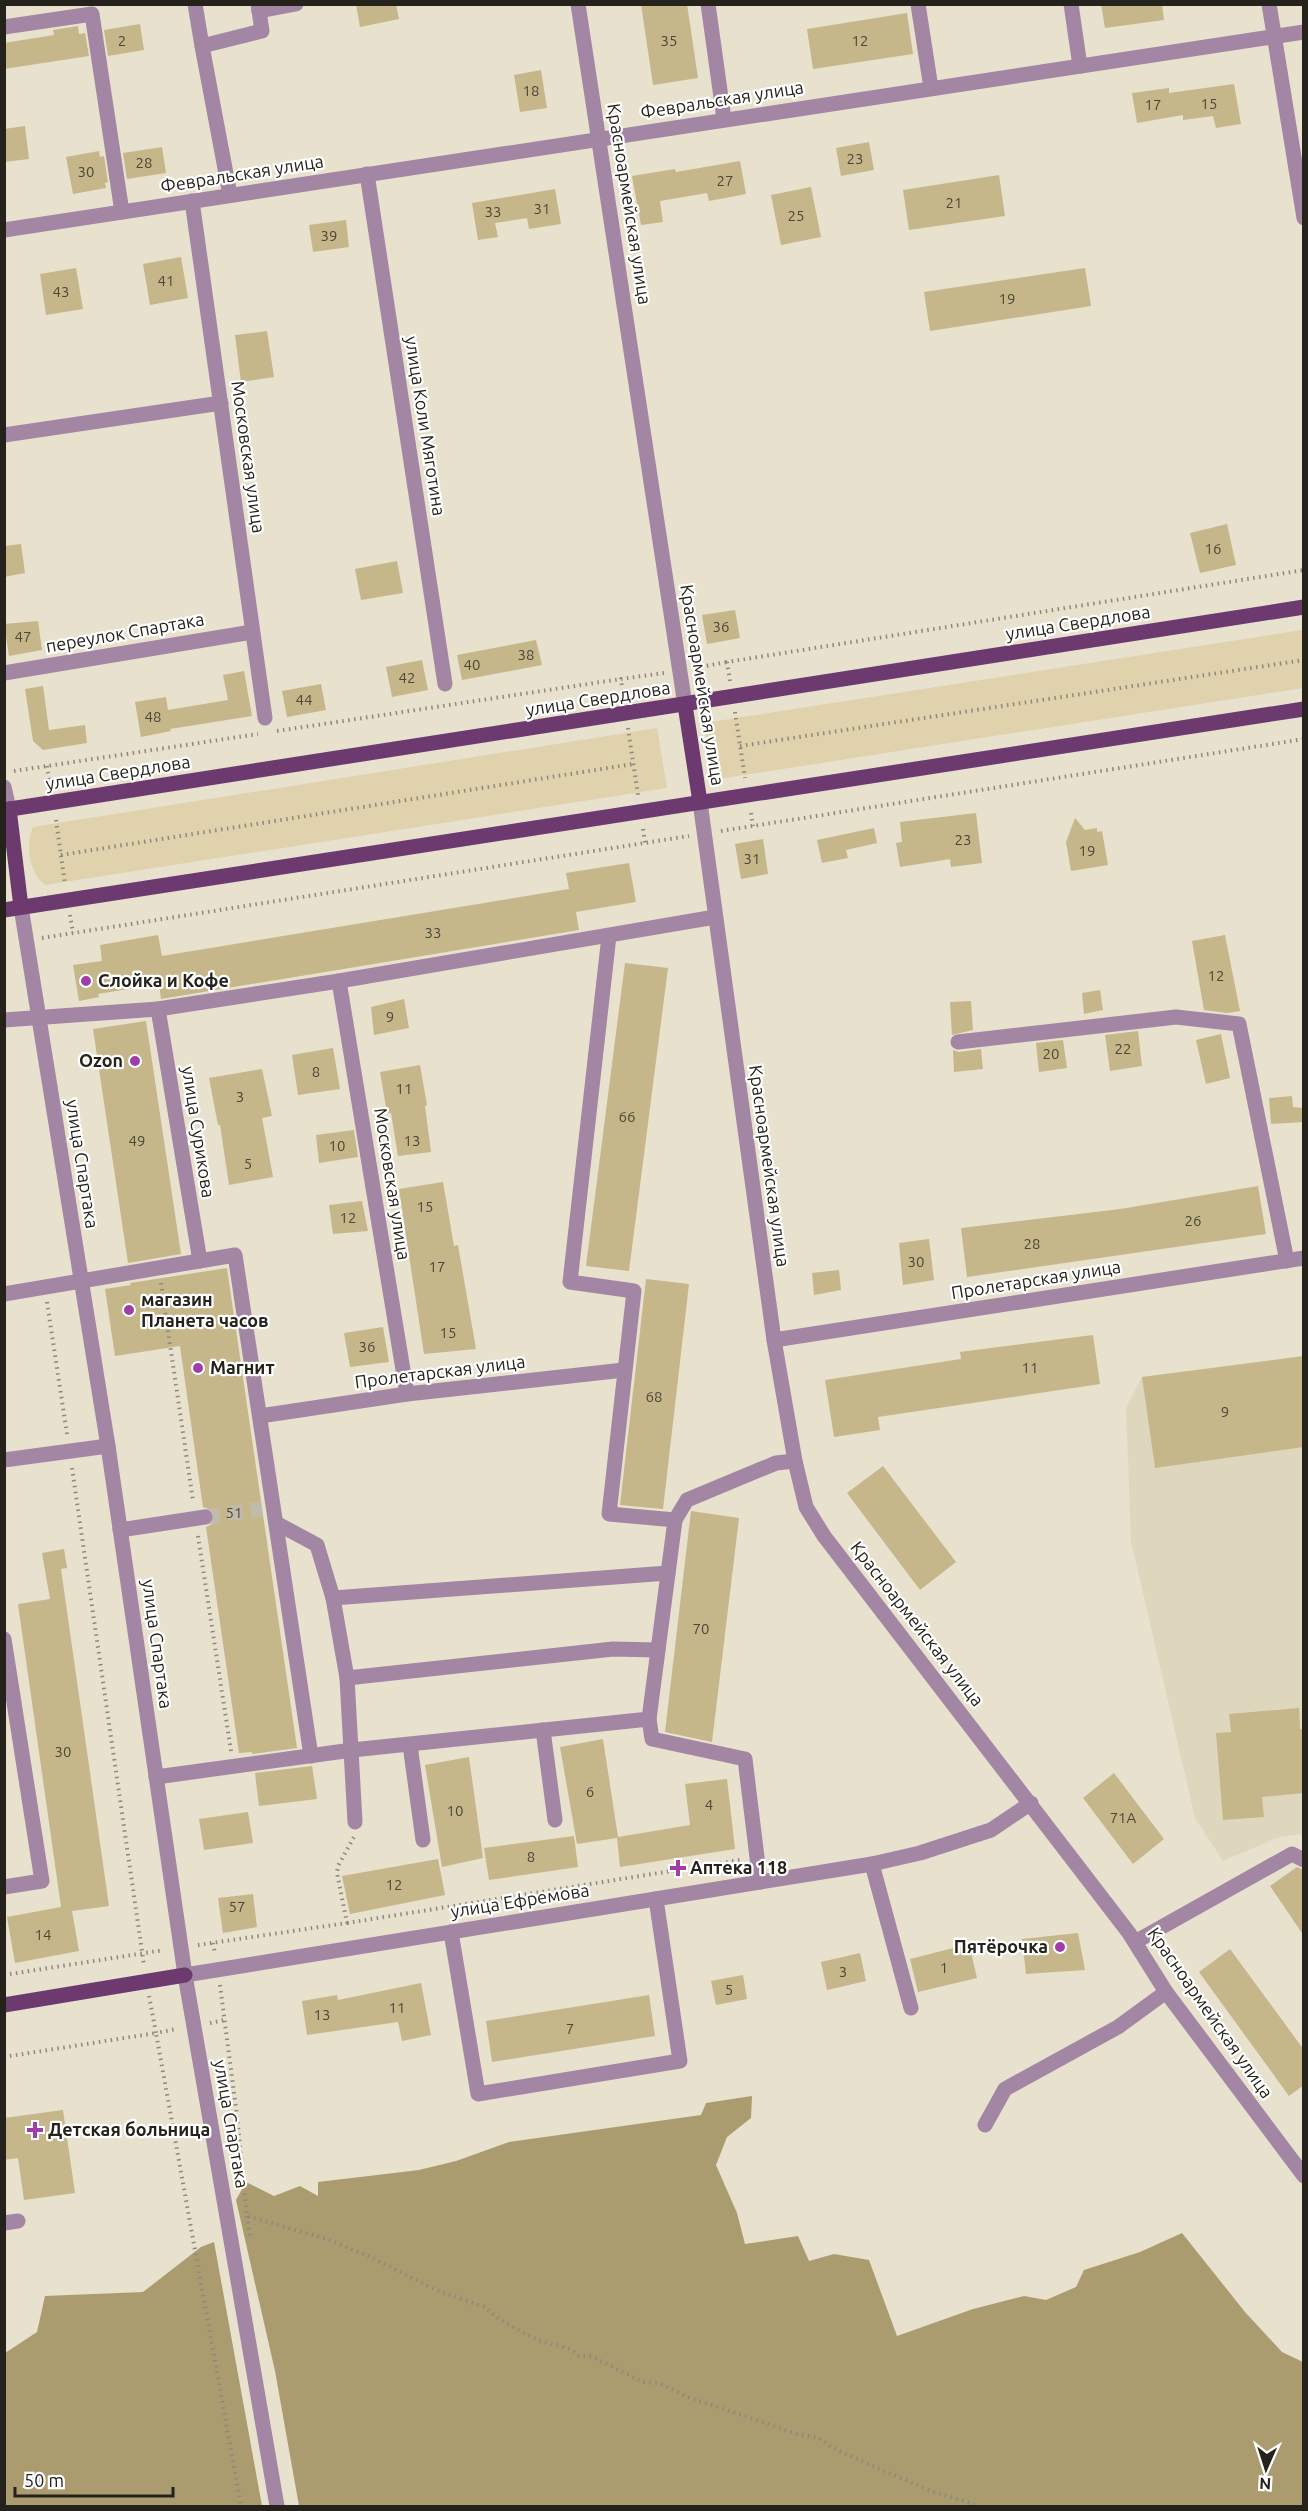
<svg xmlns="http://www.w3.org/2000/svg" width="1308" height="2511" font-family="Ubuntu,sans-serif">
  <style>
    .built { fill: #dfd7bd }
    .green { fill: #dfd2ad }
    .forest { fill: #ab9c70 }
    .building { fill: #c5b78a }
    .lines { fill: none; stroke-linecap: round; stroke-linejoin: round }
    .minor-tunnel { stroke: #c0bbaa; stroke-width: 15; stroke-dasharray: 15 8; stroke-linecap: butt }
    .path { stroke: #8d897c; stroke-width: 4; stroke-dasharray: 1.5 4.5; stroke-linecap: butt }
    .minor { stroke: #a386a4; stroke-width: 15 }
    .major { stroke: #6c3a6f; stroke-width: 15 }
    .poi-dot { fill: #9f3ea6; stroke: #fff; stroke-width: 2 }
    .labels { text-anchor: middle; stroke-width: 4.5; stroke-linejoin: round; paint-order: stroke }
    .number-label { font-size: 15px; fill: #4c4737 }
    .street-label { font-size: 18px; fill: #24221b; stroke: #fff }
    .poi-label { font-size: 18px; font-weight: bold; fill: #24221b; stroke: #fff; text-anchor: start }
  </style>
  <rect width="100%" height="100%" fill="#e7e1ce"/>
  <polygon class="built" points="1303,1356 1303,1834 1279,1837 1223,1861 1195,1818 1131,1541 1126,1408 1142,1377"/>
  <g class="green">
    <polygon points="1303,630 1303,688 712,780 704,723"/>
    <path d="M657,728L667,788L45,885C29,873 25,845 33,827Z"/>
  </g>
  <g class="forest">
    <polygon points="752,2096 751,2118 727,2137 716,2165 737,2213 745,2244 798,2236 809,2261 834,2254 869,2260 897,2336 973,2309 1024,2296 1046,2300 1076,2287 1084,2270 1140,2252 1182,2233 1245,2312 1282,2352 1303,2362 1303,2506 299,2506 275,2371 236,2200 246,2182 274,2196 300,2186 318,2196 318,2182 419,2170 456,2161 509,2142 701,2115 706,2103"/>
    <polygon points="214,2242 262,2506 5,2506 5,2353 37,2332 45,2296 143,2292 201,2247"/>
  </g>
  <g class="building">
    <polygon points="356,4 396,4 399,19 360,27"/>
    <polygon points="641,4 687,4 698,78 653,85"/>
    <polygon points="1101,4 1162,4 1164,20 1105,28"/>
    <polygon points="907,13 913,54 813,69 807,29"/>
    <polygon points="140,24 144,50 108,56 104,30"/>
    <polygon points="78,26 79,34 85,33 89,56 4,69 4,43 54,35 53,30"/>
    <polygon points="541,70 547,108 520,112 514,75"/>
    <polygon points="1234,84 1241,124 1216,128 1213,116 1183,120 1183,115 1137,123 1132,93 1169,88 1169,93"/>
    <polygon points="25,126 29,159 4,162 4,129"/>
    <polygon points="869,142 874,170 841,176 836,148"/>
    <polygon points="162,147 166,173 127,179 123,153"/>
    <polygon points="99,151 100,157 104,156 108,182 105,183 106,188 73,194 66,157"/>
    <polygon points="740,161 746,194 709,201 707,193 660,201 663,222 641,225 632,176 675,169 676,172"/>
    <polygon points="999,175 1005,216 909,230 903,190"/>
    <polygon points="811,187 821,237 781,245 771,195"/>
    <polygon points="555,189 561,224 529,229 527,218 495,223 498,237 478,240 472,203"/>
    <polygon points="346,220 349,247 313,252 309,225"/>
    <polygon points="181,257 188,298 150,305 143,264"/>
    <polygon points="76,268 83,309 46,315 40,274"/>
    <polygon points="1085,268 1091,306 930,331 924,292"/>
    <polygon points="267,331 274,377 241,382 235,335"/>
    <polygon points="1227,524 1236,565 1200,573 1190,533"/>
    <polygon points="21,544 25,573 4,577 4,546"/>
    <polygon points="397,561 403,593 361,600 355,569"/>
    <polygon points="735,610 740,638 707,644 702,615"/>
    <polygon points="38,621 42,650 9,656 4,624"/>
    <polygon points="536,640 542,665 462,680 457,655"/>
    <polygon points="422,660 428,690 392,697 386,667"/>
    <polygon points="244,671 252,716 170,729 171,731 141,737 135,702 166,697 168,710 228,700 223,675"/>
    <polygon points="321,684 326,710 287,717 282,691"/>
    <polygon points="43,686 49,730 85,725 87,743 43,750 33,741 25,689"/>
    <polygon points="976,813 982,863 951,867 950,859 900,867 896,843 902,842 900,822"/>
    <polygon points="1075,818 1085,830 1097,828 1097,832 1102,831 1108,865 1071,871 1066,842"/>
    <polygon points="874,828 877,843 846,850 848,858 822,863 817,840"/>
    <polygon points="763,839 768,874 741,879 735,844"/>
    <polygon points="629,863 636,902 576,912 579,930 161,999 159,984 98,994 99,997 79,1001 73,965 102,961 100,945 158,935 162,956 569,889 566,873"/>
    <polygon points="1225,935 1240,1011 1227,1013 1204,1010 1192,941"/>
    <polygon points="625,963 668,968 629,1271 586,1266"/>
    <polygon points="1100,990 1103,1010 1084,1014 1082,993"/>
    <polygon points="404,999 409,1028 374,1035 371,1007"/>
    <polygon points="971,1001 973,1030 952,1035 950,1002"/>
    <polygon points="146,1021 181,1254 128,1263 93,1029"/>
    <polygon points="1138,1031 1142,1066 1110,1071 1105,1035"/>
    <polygon points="1221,1034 1230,1078 1206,1084 1196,1040"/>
    <polygon points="1063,1040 1067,1068 1039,1072 1036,1043"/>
    <polygon points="333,1048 340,1089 298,1095 292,1055"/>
    <polygon points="981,1049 983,1069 954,1072 953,1050 959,1052"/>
    <polygon points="420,1065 427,1105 425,1106 431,1152 398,1156 391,1113 387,1113 380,1072"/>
    <polygon points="262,1069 272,1116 262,1118 273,1177 229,1185 220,1125 218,1125 209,1078"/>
    <polygon points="1292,1096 1293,1107 1304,1108 1304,1122 1271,1124 1269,1098"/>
    <polygon points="354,1130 358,1157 319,1163 316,1135"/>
    <polygon points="443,1182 454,1246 458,1245 476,1349 424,1354 399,1189"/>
    <polygon points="1258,1186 1266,1234 967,1277 961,1228 1120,1209"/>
    <polygon points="362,1201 368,1231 333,1234 329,1205"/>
    <polygon points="929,1239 934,1280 903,1285 899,1243"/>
    <polygon points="227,1268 297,1748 252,1754 252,1752 239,1753 206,1527 212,1524 215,1516 212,1510 203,1507 180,1346 115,1356 105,1289 131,1285 130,1283"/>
    <polygon points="839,1270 841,1290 814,1295 812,1273"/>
    <polygon points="646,1279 689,1284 663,1509 620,1505"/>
    <polygon points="383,1327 389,1362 350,1367 344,1333"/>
    <polygon points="1093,1335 1100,1384 878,1417 880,1430 834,1437 825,1380 961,1359 960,1352"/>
    <polygon points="1304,1356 1304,1447 1155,1468 1142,1377"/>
    <polygon points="883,1466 956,1562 920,1590 847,1493"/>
    <polygon points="691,1511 739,1518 712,1742 665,1732"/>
    <polygon points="64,1549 67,1568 61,1569 109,1906 72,1911 79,1951 15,1963 7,1917 61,1907 18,1604 50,1599 42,1553"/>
    <polygon points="1299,1708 1300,1729 1304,1729 1304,1793 1262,1797 1264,1817 1223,1820 1216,1733 1231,1732 1229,1714"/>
    <polygon points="603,1739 618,1837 690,1825 685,1784 727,1779 735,1849 620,1867 617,1838 577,1844 560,1747"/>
    <polygon points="469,1757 483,1858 442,1867 425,1765"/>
    <polygon points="312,1766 317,1799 259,1806 255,1773"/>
    <polygon points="1114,1773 1164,1839 1133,1864 1083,1798"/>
    <polygon points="248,1812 253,1843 204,1850 199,1819"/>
    <polygon points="574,1836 578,1867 489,1880 484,1848"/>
    <polygon points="438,1859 445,1895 350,1914 342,1876"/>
    <polygon points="1297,1867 1304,1870 1304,1936 1270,1886"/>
    <polygon points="253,1894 257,1927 223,1933 218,1898"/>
    <polygon points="1078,1933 1085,1970 1026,1974 1022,1939"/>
    <polygon points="969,1944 977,1978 918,1992 910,1959"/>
    <polygon points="1230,1949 1304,2050 1304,2085 1289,2096 1199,1972"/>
    <polygon points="860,1953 866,1981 827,1990 821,1962"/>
    <polygon points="743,1975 747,1999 716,2005 711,1981"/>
    <polygon points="421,1983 431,2035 402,2041 398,2022 307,2035 302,2001 337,1995 338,2000"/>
    <polygon points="649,1995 655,2036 492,2062 486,2021"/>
    <polygon points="63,2110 75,2193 24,2200 18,2158 4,2160 4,2118"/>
  </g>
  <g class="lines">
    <polyline class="minor-tunnel" points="205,1517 262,1509"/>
    <g class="path">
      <polyline points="695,668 727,662"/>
      <polyline points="730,681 727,662 1304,570"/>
      <polyline points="623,697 621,679 664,673"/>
      <polyline points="735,712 745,778"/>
      <polyline points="628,728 638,795"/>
      <polyline points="277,731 621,679"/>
      <polyline points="740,746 1304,660"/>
      <polyline points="47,766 50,786"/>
      <polyline points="14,771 258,734"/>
      <polyline points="751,813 753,826"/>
      <polyline points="56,820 65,884"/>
      <polyline points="643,829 645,843"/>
      <polyline points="721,831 1304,739"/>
      <polyline points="61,855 633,764"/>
      <polyline points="70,915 73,933"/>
      <polyline points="42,938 689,836"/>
      <polyline points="161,1283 193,1501"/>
      <polyline points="47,1302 67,1434"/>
      <polyline points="72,1468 144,1965"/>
      <polyline points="198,1536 231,1751"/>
      <polyline points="347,1923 740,1860"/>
      <polyline points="213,1943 215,1954"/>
      <polyline points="198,1945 347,1923 337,1873 338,1866 354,1837"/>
      <polyline points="4,1975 164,1950"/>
      <polyline points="220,1985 237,2116 247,2216 327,2239 368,2256 434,2289 484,2307 502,2321 538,2340 571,2349 579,2356 591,2356 643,2382 659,2383 688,2397 797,2434 819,2438 831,2447 884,2471 934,2492 979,2506"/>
      <polyline points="149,1996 156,2033 176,2029"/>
      <polyline points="210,2023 224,2020"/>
      <polyline points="4,2057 156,2033 241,2506"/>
      <polyline points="247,2216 251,2239"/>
    </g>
    <g class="minor">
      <polyline points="195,4 202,46 262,31 258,4"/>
      <polyline points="578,4 685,705"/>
      <polyline points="708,4 724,119"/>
      <polyline points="918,4 931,88"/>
      <polyline points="1071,4 1080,66"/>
      <polyline points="1269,4 1304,218"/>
      <polyline points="259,11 296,4"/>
      <polyline points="4,27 92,14 122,212"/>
      <polyline points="202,46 230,195"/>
      <polyline points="367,174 445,684"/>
      <polyline points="192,201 265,718"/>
      <polyline points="4,230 1304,32"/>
      <polyline points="4,435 221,403"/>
      <polyline points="4,673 252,632"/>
      <polyline points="4,787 9,809"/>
      <polyline points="700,802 774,1340 795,1461 806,1507 824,1536 1129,1933 1166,1992 1304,2176"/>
      <polyline points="21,907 108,1446 185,1975 277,2506"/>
      <polyline points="339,981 407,1394"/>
      <polyline points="158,1009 200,1261"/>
      <polyline points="4,1020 158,1009 339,981 715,917"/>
      <polyline points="958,1042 1176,1017 1239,1024 1287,1261"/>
      <polyline points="4,1294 235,1255 311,1756"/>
      <polyline points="774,1340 1304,1258"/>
      <polyline points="260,1416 407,1394 624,1370"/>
      <polyline points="4,1460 108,1446"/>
      <polyline points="675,1520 687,1500 776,1463 795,1461"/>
      <polyline points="276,1523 317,1545 333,1598 347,1678 355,1822"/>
      <polyline points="120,1530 205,1517"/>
      <polyline points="333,1598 668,1573"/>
      <polyline points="4,1639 42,1881 4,1887"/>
      <polyline points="347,1678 613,1649 658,1650"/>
      <polyline points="649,1719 652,1739 745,1759 760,1882"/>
      <polyline points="543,1730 555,1820"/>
      <polyline points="410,1745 423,1840"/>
      <polyline points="156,1777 352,1750 649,1719 675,1520 609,1514 634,1291 570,1282 609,936"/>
      <polyline points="872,1864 911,2008"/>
      <polyline points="451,1932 478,2094 680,2061 656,1899"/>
      <polyline points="1135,1942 1292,1854 1304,1860"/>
      <polyline points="185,1975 872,1864 920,1853 991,1830 1031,1803"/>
      <polyline points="985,2125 1005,2089 1118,2027 1166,1992"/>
      <polyline points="4,2223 18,2221"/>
    </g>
    <g class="major">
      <polyline points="685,705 700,802"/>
      <polyline points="9,809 21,907"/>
      <polyline points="4,810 1304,607"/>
      <polyline points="4,910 1304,709"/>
      <polyline points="4,2005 185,1975"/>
    </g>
  </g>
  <g class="poi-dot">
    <circle cx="86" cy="981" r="6"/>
    <circle cx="135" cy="1061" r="6"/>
    <circle cx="129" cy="1310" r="6"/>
    <circle cx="198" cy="1368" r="6"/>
    <path d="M675 1859h6v6h6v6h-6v6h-6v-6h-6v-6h6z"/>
    <circle cx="1060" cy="1947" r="6"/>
    <path d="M32 2121h6v6h6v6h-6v6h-6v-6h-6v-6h6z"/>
  </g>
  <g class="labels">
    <g class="number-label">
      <text x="122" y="46">2</text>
      <text x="669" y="46">35</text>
      <text x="860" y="46">12</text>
      <text x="531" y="96">18</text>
      <text x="1209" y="109">15</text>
      <text x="1153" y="110">17</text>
      <text x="855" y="164">23</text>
      <text x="144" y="168">28</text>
      <text x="86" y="177">30</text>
      <text x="725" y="186">27</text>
      <text x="954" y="208">21</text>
      <text x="542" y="214">31</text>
      <text x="493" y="217">33</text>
      <text x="796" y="221">25</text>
      <text x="329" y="241">39</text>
      <text x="166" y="286">41</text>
      <text x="61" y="297">43</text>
      <text x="1007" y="304">19</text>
      <text x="1213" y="554">16</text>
      <text x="721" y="632">36</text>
      <text x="23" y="642">47</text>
      <text x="526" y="660">38</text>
      <text x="472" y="670">40</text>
      <text x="407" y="683">42</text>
      <text x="304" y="705">44</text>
      <text x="153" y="722">48</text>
      <text x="963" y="845">23</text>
      <text x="1087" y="856">19</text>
      <text x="752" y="864">31</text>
      <text x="433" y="938">33</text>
      <text x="1216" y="981">12</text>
      <text x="390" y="1022">9</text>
      <text x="1123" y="1054">22</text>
      <text x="1051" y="1059">20</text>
      <text x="316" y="1077">8</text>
      <text x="404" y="1094">11</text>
      <text x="240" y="1102">3</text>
      <text x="627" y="1122">66</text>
      <text x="137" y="1146">49</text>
      <text x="412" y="1146">13</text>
      <text x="337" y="1151">10</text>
      <text x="248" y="1169">5</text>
      <text x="425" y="1212">15</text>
      <text x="348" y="1223">12</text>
      <text x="1193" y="1226">26</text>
      <text x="1032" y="1249">28</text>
      <text x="916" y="1267">30</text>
      <text x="437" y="1272">17</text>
      <text x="448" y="1338">15</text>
      <text x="367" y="1352">36</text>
      <text x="1030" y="1373">11</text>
      <text x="654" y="1402">68</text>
      <text x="1225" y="1417">9</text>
      <text x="234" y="1518">51</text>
      <text x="701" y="1634">70</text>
      <text x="63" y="1757">30</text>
      <text x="590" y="1797">6</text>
      <text x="709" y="1810">4</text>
      <text x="455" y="1816">10</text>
      <text x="1123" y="1823">71А</text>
      <text x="531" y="1862">8</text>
      <text x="394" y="1890">12</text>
      <text x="237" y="1912">57</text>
      <text x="43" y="1940">14</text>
      <text x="944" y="1973">1</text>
      <text x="843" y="1977">3</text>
      <text x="729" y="1995">5</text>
      <text x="397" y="2013">11</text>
      <text x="322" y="2020">13</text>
      <text x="570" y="2034">7</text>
    </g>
    <g class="street-label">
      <text transform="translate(722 100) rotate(-9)" y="6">Февральская улица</text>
      <text transform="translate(242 174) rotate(-9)" y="6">Февральская улица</text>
      <text transform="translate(629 204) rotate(81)" y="6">Красноармейская улица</text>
      <text transform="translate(425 426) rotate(81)" y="6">улица Коли Мяготина</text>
      <text transform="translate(248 457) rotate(82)" y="6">Московская улица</text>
      <text transform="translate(1078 623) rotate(-9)" y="6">улица Свердлова</text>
      <text transform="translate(125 633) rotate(-10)" y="6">переулок Спартака</text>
      <text transform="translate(702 685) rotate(81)" y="6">Красноармейская улица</text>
      <text transform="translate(598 699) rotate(-9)" y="6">улица Свердлова</text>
      <text transform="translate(118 773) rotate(-9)" y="6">улица Свердлова</text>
      <text transform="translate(198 1132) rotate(81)" y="6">улица Сурикова</text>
      <text transform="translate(82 1164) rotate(81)" y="6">улица Спартака</text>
      <text transform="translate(769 1166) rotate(82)" y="6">Красноармейская улица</text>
      <text transform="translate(392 1184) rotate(81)" y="6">Московская улица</text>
      <text transform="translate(1036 1280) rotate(-9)" y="6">Пролетарская улица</text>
      <text transform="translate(440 1372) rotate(-7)" y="6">Пролетарская улица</text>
      <text transform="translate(917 1624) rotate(52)" y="6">Красноармейская улица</text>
      <text transform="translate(157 1644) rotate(82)" y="6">улица Спартака</text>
      <text transform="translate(520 1901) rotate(-9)" y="6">улица Ефремова</text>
      <text transform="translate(1210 2013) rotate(55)" y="6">Красноармейская улица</text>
      <text transform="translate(231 2124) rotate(80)" y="6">улица Спартака</text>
    </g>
    <g class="poi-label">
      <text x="98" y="987">Слойка и Кофе</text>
      <text x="123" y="1067" text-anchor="end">Ozon</text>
      <text x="141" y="1306">магазин<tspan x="141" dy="21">Планета часов</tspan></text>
      <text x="210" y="1374">Магнит</text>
      <text x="690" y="1874">Аптека 118</text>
      <text x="1048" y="1953" text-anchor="end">Пятёрочка</text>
      <text x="48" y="2136">Детская больница</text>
    </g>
  </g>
  <rect width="1308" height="2511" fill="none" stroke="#24221b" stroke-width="12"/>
  <g transform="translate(1266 2469) rotate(183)" stroke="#ffffff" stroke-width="4.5" paint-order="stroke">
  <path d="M0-4.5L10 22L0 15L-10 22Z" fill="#24221b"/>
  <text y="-9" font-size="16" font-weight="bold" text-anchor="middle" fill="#24221b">N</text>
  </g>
  <path d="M15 2487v9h158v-9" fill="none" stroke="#24221b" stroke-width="3"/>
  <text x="24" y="2487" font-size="18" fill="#24221b" stroke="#ffffff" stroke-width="4.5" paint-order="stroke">50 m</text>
</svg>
